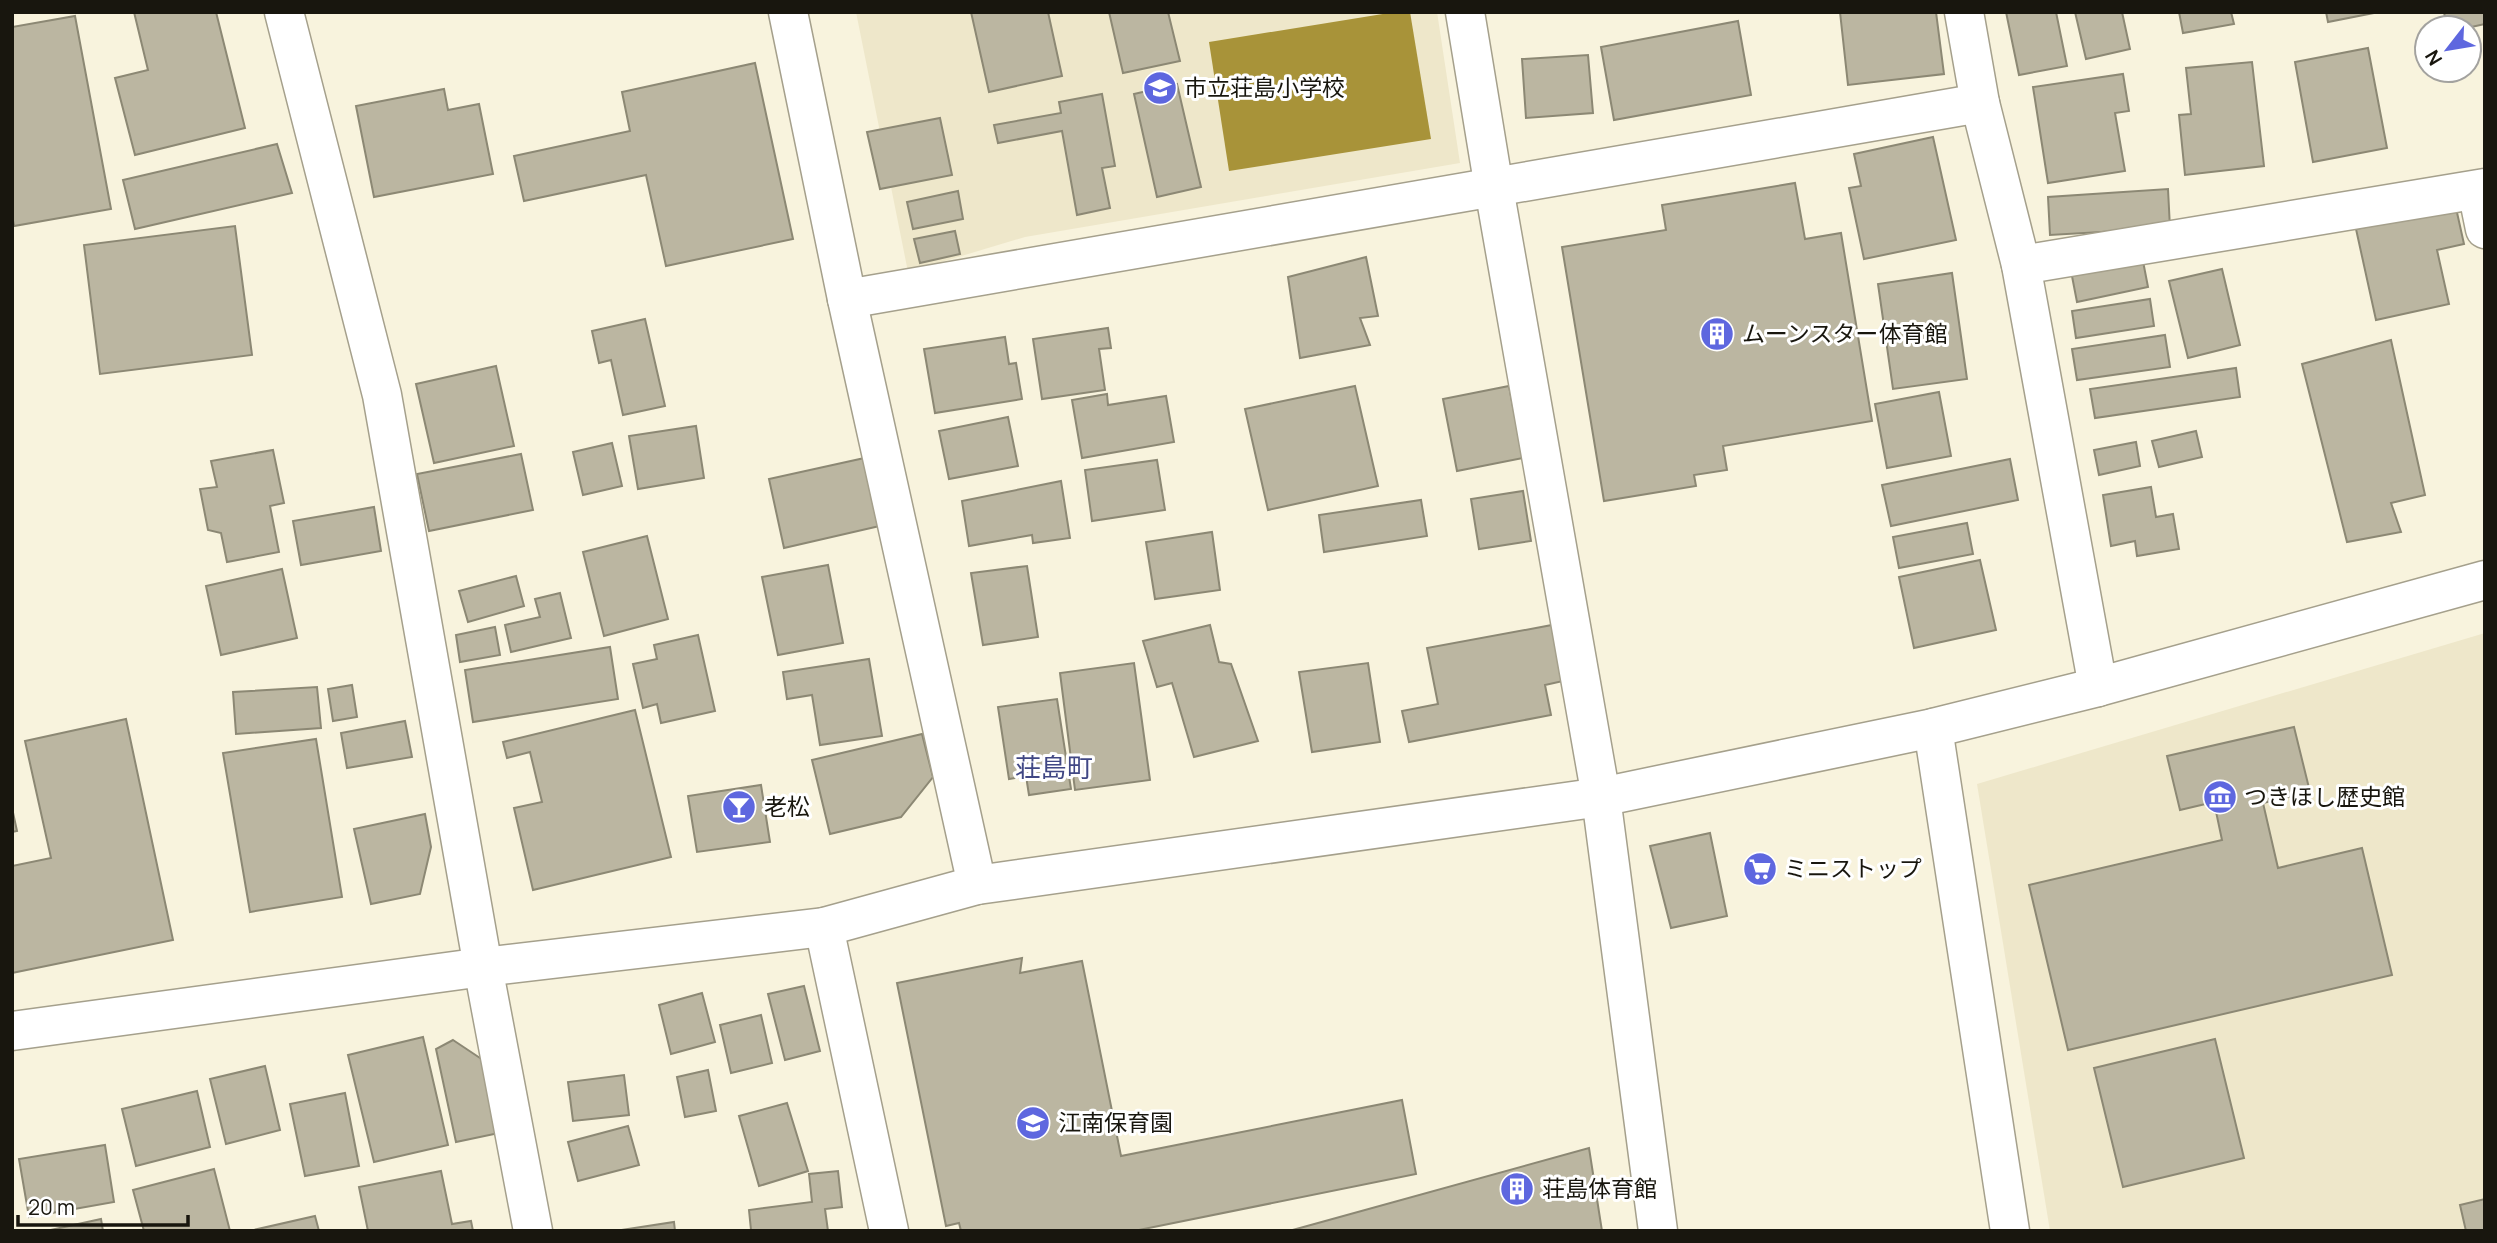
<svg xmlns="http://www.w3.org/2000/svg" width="2497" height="1243" font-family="Manrope,'Noto Sans JP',sans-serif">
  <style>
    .built { fill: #eee7ca }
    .water { fill: #a89339 }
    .building { fill: #bbb6a1; stroke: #8c8874; stroke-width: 2 }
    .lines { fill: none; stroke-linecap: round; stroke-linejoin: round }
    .street-casing { stroke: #a5a08c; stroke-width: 41 }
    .secondary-casing { stroke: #a5a08c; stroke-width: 41 }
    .street { stroke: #fff; stroke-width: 38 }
    .secondary { stroke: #fff; stroke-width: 38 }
    .labels { text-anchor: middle; stroke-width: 6; stroke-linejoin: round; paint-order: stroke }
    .poi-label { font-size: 23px; fill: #18160e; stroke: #fff; text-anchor: start }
    .quarter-label { font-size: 26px; fill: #404784; stroke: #fff }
  </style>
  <rect width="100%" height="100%" fill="#f8f3dd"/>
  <g class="built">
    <polygon points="856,12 1437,12 1460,163 1025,237 908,272"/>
    <polygon points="2485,633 2485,1231 2050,1231 1977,784"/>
  </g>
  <polygon class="water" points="1395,12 1410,12 1431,139 1229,171 1209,42"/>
  <g class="building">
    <polygon points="134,12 216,12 245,128 135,155 115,78 148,70"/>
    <polygon points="971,12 1048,12 1062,76 989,92"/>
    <polygon points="1109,12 1168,12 1180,61 1123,73"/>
    <polygon points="1840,12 1936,12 1944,74 1848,85"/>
    <polygon points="2006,12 2056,12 2067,66 2019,75"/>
    <polygon points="2075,12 2122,12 2130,49 2086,59"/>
    <polygon points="2179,12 2231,12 2234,24 2183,33"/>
    <polygon points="2326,12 2379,12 2328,22"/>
    <polygon points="2444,12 2485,12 2485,24 2467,28 2447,28"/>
    <polygon points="75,16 111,209 14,226 12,215 12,27"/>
    <polygon points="1738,21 1751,95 1614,120 1601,47"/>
    <polygon points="2368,48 2387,148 2313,162 2295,62"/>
    <polygon points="1588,55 1593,113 1526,118 1522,59"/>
    <polygon points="2252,62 2264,166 2185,175 2179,115 2191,114 2186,68"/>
    <polygon points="755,63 793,239 666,266 646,175 524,201 514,156 630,131 622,92"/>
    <polygon points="2123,74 2129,111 2115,113 2125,171 2048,183 2033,87"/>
    <polygon points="1177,84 1201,187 1157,197 1134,94"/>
    <polygon points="444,89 448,110 479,104 493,174 374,197 356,106"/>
    <polygon points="1102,94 1115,166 1102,168 1110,208 1077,215 1062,131 998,143 994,125 1061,113 1059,102"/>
    <polygon points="940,118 952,175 880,189 867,132"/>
    <polygon points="1933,137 1956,240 1864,259 1849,188 1861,186 1854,154"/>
    <polygon points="277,144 292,193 135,229 123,180"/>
    <polygon points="1795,183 1805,239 1841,233 1872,421 1723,446 1727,470 1694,475 1696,486 1604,501 1562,247 1666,230 1662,205"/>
    <polygon points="2168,189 2170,228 2050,235 2048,197"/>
    <polygon points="958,191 963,219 913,229 907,202"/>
    <polygon points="2456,208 2464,244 2437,250 2449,304 2376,320 2356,229"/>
    <polygon points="235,226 252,355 100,374 84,245"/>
    <polygon points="955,231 960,254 920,263 914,239"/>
    <polygon points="2142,256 2148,287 2077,302 2071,271"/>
    <polygon points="1366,257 1378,316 1360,318 1370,345 1300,358 1288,277"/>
    <polygon points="2222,269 2240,345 2188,358 2169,281"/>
    <polygon points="1952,273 1967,379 1893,389 1878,284"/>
    <polygon points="2150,299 2154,326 2076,338 2072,311"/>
    <polygon points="645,319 665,406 623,415 611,360 599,363 592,331"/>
    <polygon points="1108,328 1111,348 1099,349 1105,390 1042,399 1033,339"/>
    <polygon points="2165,335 2170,367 2077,380 2072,349"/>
    <polygon points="1005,337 1009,364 1016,363 1022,399 935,413 924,349"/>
    <polygon points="2391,340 2425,495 2391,503 2401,532 2347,542 2302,364"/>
    <polygon points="496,366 514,446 434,463 416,384"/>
    <polygon points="2236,368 2240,397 2095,418 2090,389"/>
    <polygon points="1355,386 1378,486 1268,510 1245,409"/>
    <polygon points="1509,386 1523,458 1457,471 1443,399"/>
    <polygon points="1939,392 1951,456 1887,468 1875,404"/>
    <polygon points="1107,394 1108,405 1166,396 1174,442 1082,458 1072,400"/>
    <polygon points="1008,417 1018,466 949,479 939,431"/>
    <polygon points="696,426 704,478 638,489 629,436"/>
    <polygon points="2196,431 2202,457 2159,467 2152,441"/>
    <polygon points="2136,442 2140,466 2099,475 2094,450"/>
    <polygon points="612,443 622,486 583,495 573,452"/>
    <polygon points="273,450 284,503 270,506 279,552 227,562 221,533 208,530 200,489 217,487 211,461"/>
    <polygon points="521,454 533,510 429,531 417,474"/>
    <polygon points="869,457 884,525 784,548 769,479"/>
    <polygon points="2010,459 2018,500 1891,526 1882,485"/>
    <polygon points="1157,460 1165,510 1092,521 1085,470"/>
    <polygon points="1061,481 1070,538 1033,543 1032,535 969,546 962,501"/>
    <polygon points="2151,487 2156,517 2173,514 2179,549 2137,556 2135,541 2111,546 2103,495"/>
    <polygon points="1523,491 1531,541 1479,549 1471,499"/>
    <polygon points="1421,500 1427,536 1324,552 1319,515"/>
    <polygon points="374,507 381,551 301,565 293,521"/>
    <polygon points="1967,523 1973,554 1899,568 1893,537"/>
    <polygon points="1212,532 1220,590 1155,599 1146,542"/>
    <polygon points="647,536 668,619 604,636 583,552"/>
    <polygon points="1980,560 1996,630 1914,648 1899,577"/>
    <polygon points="828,565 843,643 778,655 762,577"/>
    <polygon points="1027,566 1038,637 983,645 971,573"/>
    <polygon points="282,569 297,638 221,655 206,586"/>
    <polygon points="516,576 524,606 468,622 459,591"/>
    <polygon points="560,593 571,638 511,652 505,625 540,617 535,599"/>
    <polygon points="1210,625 1219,662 1231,664 1258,741 1194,757 1172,683 1157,687 1143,641"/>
    <polygon points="1552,625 1563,681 1545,685 1551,715 1409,742 1402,711 1438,704 1427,648"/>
    <polygon points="495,627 500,655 460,662 456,635"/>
    <polygon points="698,635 715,711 661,723 657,704 643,708 633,664 657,659 654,645"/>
    <polygon points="610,647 618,699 473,722 465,670"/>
    <polygon points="869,659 882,736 820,745 812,695 787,699 783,672"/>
    <polygon points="1134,663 1150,780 1075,790 1060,673"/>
    <polygon points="1368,663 1380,742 1312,752 1299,672"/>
    <polygon points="352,685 357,717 333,721 328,689"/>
    <polygon points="317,687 321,728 236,734 233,692"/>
    <polygon points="1057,699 1071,789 1029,795 1026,776 1009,779 998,707"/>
    <polygon points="635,710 671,857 533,890 514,808 542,802 530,752 507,758 503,742"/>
    <polygon points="126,719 173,940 12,973 12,866 51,858 25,741"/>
    <polygon points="405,721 412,757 347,768 341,733"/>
    <polygon points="2294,727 2310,792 2263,803 2278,868 2362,848 2392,975 2068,1050 2029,885 2222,840 2214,802 2180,810 2167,756"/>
    <polygon points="922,734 933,777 901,817 830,834 812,760"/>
    <polygon points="316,739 342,897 250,912 223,753"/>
    <polygon points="761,785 770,842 697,852 688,796"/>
    <polygon points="12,808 17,831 12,832"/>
    <polygon points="425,814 431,847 420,894 371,904 354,829"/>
    <polygon points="1710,833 1727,916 1671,928 1650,846"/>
    <polygon points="1022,958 1020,973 1082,961 1121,1156 1402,1100 1416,1174 1134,1231 961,1231 959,1223 946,1226 897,983"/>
    <polygon points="804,986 820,1051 785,1060 768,994"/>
    <polygon points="702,993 715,1042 671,1054 659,1005"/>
    <polygon points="761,1015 772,1063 731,1073 720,1025"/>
    <polygon points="423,1037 448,1145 374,1162 348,1055"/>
    <polygon points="2215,1039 2244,1158 2123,1187 2094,1068"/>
    <polygon points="453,1040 486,1062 499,1133 456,1142 436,1049"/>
    <polygon points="265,1066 280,1130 226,1144 210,1079"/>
    <polygon points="708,1070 716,1111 685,1117 677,1077"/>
    <polygon points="624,1075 629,1115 573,1121 568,1082"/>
    <polygon points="197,1091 210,1147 136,1166 122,1109"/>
    <polygon points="345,1093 359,1166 305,1176 290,1104"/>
    <polygon points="787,1103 808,1171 759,1186 739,1116"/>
    <polygon points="628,1126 639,1165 578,1181 568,1142"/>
    <polygon points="105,1145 114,1202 29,1217 19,1159"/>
    <polygon points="1589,1148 1602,1231 1289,1231"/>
    <polygon points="214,1169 230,1231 144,1231 133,1190"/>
    <polygon points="441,1171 452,1224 471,1221 473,1231 368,1231 359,1187"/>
    <polygon points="838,1171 842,1207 825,1209 828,1231 746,1231 751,1230 749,1210 812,1202 809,1174"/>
    <polygon points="2485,1199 2485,1231 2466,1231 2460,1205"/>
    <polygon points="315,1216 319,1231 249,1231"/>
    <polygon points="101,1219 103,1231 46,1231"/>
    <polygon points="674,1222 675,1231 615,1231"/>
  </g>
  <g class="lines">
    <g class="street-casing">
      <g id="street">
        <polyline points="284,12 382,395 483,967 533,1231"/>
        <polyline points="788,12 847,299 977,885"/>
        <polyline points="1465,12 1494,188 1601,797 1658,1231"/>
        <polyline points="1964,12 1980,103 2021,265 2098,687"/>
        <polyline points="2477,190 2485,229"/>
        <polyline points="2021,265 2485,188"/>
        <polyline points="847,299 1980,103"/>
        <polyline points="1933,728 2010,1231"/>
        <polyline points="824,927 889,1231"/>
      </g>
    </g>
    <g class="secondary-casing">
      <polyline id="secondary" points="12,1031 483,967 824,927 977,885 1601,797 1933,728 2098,687 2485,580"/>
    </g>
    <use href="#street" class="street"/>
    <use href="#secondary" class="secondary"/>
  </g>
  <defs>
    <g id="school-disc" transform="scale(1.75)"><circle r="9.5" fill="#5e67df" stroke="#fff"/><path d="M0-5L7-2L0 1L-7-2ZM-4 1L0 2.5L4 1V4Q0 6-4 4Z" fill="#fff"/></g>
    <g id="building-disc" transform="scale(1.75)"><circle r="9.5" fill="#5e67df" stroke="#fff"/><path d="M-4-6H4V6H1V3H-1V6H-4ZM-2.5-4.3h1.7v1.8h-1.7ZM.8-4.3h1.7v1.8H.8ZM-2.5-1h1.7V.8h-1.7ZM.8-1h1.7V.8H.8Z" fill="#fff"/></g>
    <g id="museum-disc" transform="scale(1.75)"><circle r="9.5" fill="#5e67df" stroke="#fff"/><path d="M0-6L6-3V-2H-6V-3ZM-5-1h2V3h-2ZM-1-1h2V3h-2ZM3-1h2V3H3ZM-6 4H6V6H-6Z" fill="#fff"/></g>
    <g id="bar-disc" transform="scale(1.75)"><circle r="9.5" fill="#5e67df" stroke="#fff"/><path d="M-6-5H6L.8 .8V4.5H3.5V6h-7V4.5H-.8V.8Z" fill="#fff"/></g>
    <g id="supermarket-disc" transform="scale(1.75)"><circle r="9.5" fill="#5e67df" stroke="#fff"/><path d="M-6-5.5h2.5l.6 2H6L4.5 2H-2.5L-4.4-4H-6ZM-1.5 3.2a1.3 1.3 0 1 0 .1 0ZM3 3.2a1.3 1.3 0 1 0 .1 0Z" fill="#fff"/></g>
  </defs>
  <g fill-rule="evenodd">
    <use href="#school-disc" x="1160" y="88"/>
    <use href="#building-disc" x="1717" y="334"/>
    <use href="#museum-disc" x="2220" y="797"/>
    <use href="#bar-disc" x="739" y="807"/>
    <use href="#supermarket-disc" x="1760" y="869"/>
    <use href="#school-disc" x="1033" y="1123"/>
    <use href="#building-disc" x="1517" y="1189"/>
  </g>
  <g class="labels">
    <g class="poi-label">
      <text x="1184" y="96">市立荘島小学校</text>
      <text x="1742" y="342">ムーンスター体育館</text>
      <text x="2244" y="805">つきほし歴史館</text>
      <text x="764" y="815">老松</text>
      <text x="1784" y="877">ミニストップ</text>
      <text x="1058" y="1131">江南保育園</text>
      <text x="1542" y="1197">荘島体育館</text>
    </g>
    <g class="quarter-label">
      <text x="1054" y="777">荘島町</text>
    </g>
  </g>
  <rect width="2497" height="1243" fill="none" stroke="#18160e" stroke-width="28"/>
  <g transform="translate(2448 49) rotate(239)"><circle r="33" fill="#ffffff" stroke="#a3a29f" stroke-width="2"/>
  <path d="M0-5L12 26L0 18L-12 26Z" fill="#5e67df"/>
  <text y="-10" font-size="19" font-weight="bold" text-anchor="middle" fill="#18160e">N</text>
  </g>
  <path d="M18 1215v10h170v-10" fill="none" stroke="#18160e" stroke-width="3.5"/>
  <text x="28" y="1215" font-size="21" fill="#18160e" stroke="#ffffff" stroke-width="5" paint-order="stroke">20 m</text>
</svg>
